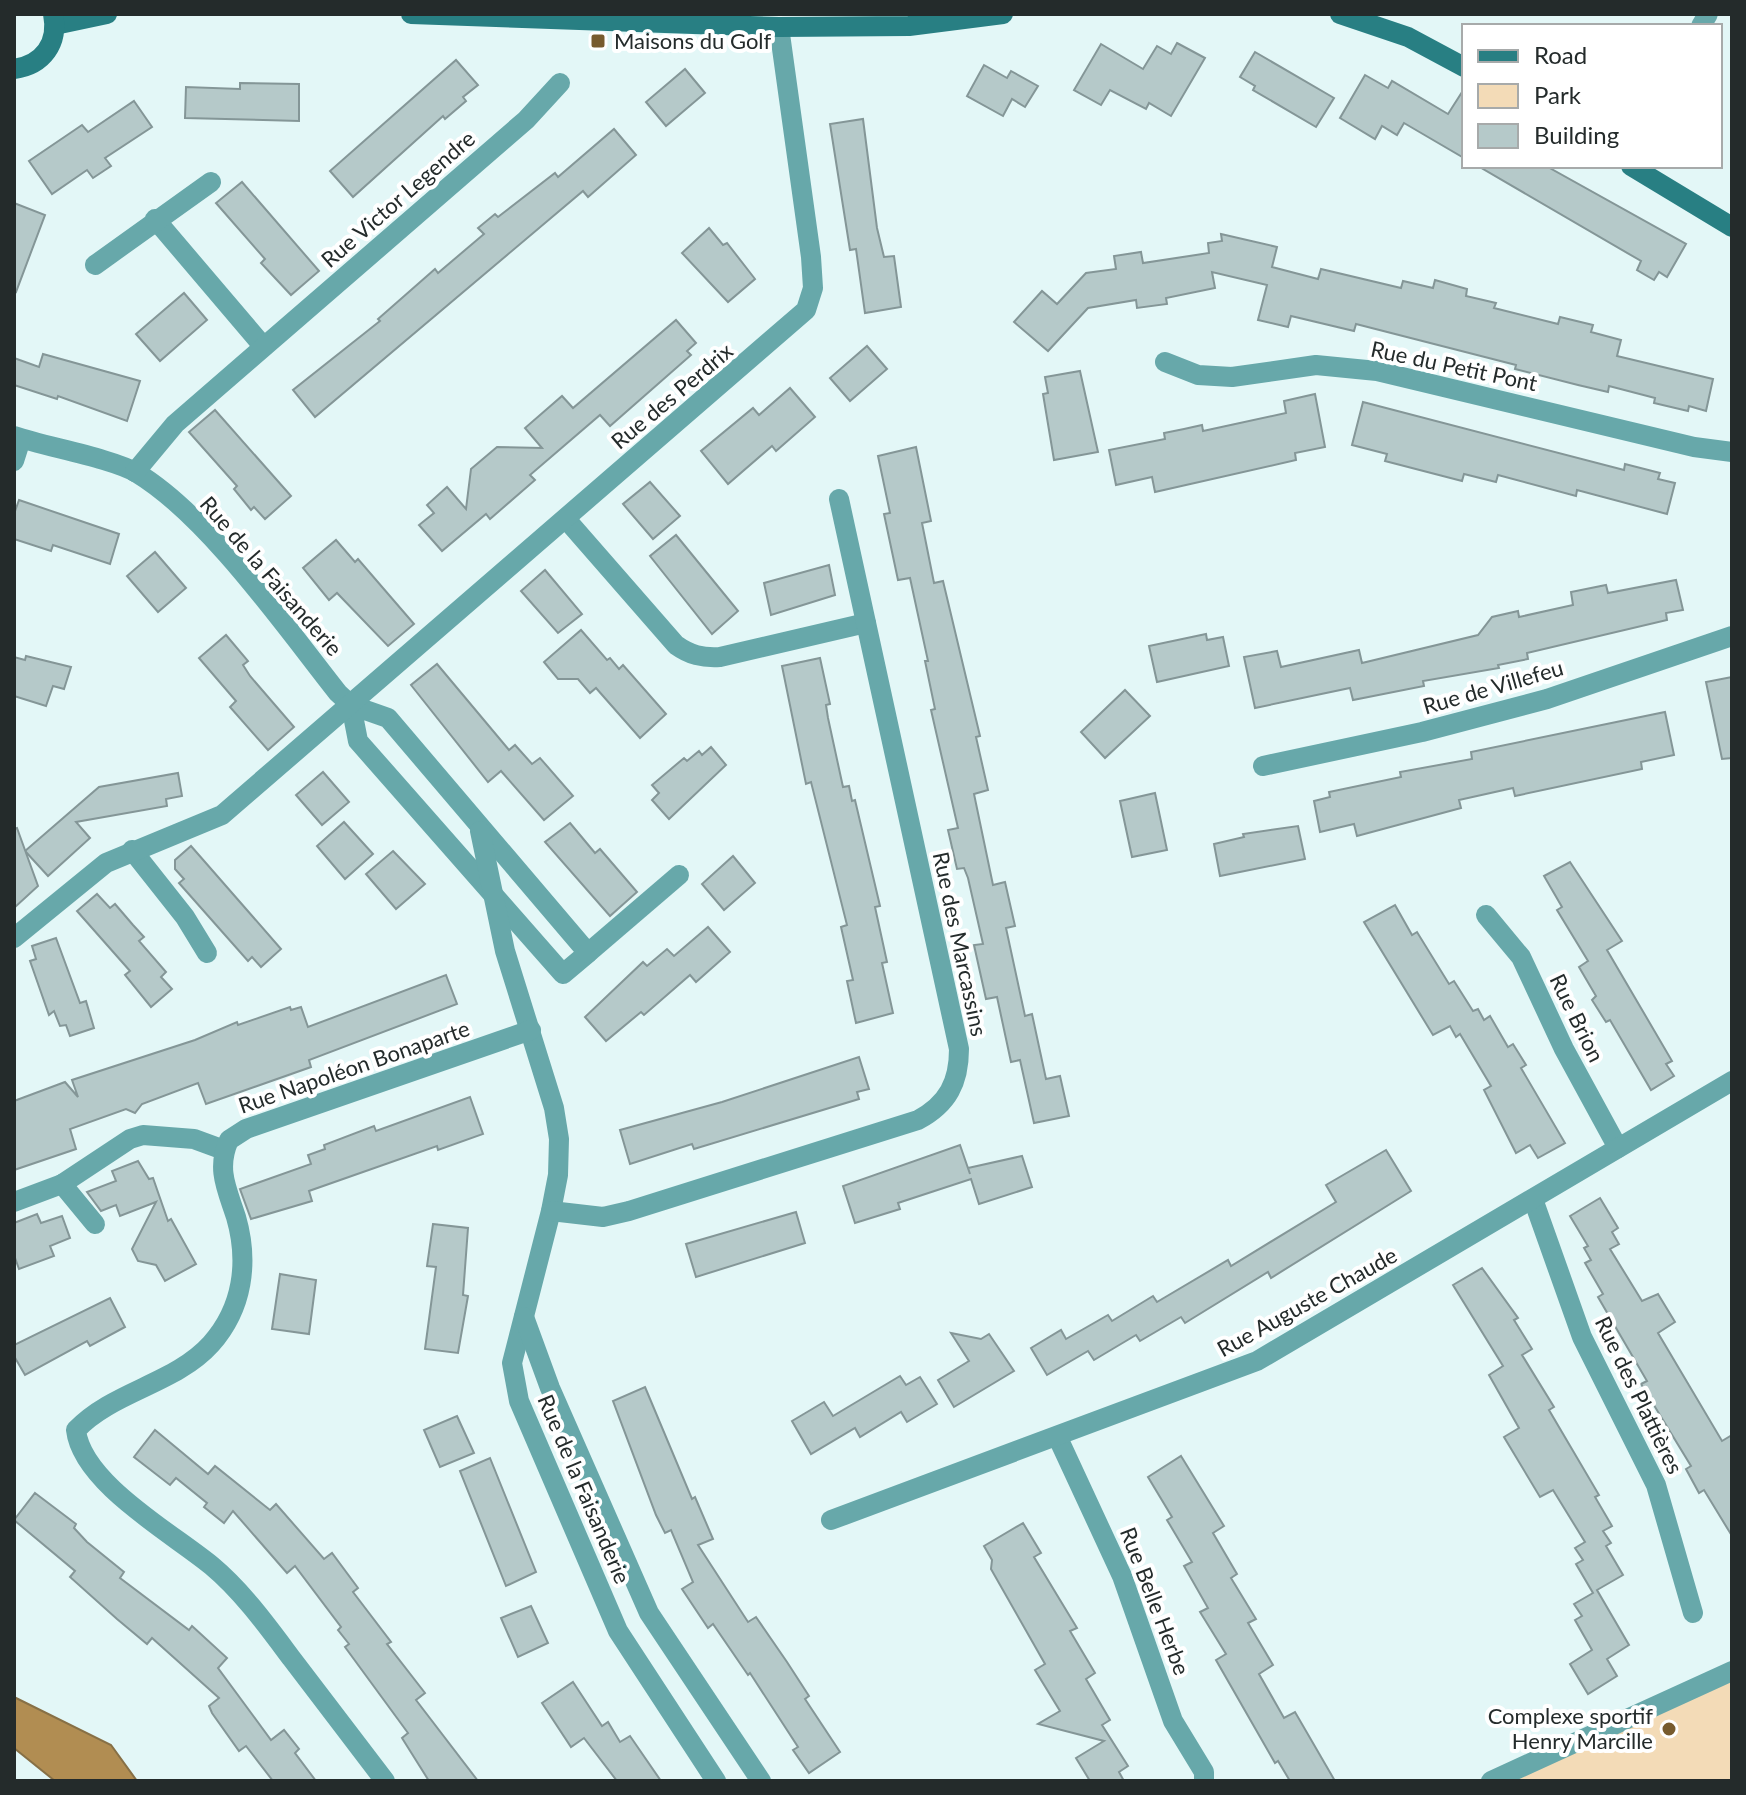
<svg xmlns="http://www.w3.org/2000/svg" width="1746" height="1795" font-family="Lato,sans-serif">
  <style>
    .green { fill: #f3dbb7 }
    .water { fill: #b18d52; stroke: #877046; stroke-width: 2 }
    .building { fill: #b5c9c9; stroke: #849697; stroke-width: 2 }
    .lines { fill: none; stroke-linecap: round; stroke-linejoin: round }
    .street { stroke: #67a8aa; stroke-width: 20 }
    .secondary { stroke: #287f83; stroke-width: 20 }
    .poi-dot { fill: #775b2e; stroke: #fff; stroke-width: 3 }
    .labels { text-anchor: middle; stroke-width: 8; stroke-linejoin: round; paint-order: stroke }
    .poi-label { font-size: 22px; fill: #242b2b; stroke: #fff; text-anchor: start }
    .street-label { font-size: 22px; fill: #242b2b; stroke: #fff }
  </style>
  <rect width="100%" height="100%" fill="#e3f7f7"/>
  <polygon class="green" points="1732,1671 1732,1781 1491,1781"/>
  <polygon class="water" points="14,1697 111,1745 137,1781 55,1781 14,1748"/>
  <g class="building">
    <polygon points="1177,43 1205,58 1171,116 1149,103 1146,109 1110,90 1101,105 1074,90 1101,44 1143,69 1157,46 1171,54"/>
    <polygon points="1255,52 1334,98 1316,127 1253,90 1255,86 1240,77"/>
    <polygon points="456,60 478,85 463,97 466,101 445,119 443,116 353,197 330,171"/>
    <polygon points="984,65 1007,78 1011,71 1038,86 1025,107 1012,99 1003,116 967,96"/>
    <polygon points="685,69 705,93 666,126 646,102"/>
    <polygon points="1365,75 1388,88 1392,81 1448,114 1464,89 1464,158 1404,123 1397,135 1382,126 1375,139 1340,118"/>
    <polygon points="240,83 299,84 299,121 185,118 186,87 240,89"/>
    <polygon points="134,101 152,127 105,158 111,166 93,178 87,170 52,194 29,161 82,125 88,132"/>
    <polygon points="863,119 877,228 884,257 894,256 901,307 865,313 856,249 850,250 830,124"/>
    <polygon points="614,129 636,155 588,197 583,191 315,417 293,390 380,321 378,319 435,269 438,273 484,234 478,228 495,214 498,217 555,173 558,177"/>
    <polygon points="1478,166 1546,166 1686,244 1667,277 1659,272 1654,280 1637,270 1641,261"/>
    <polygon points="242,182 319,271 291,295 261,263 265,259 216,203"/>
    <polygon points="14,203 45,215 16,292 14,291"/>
    <polygon points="709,228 723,245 727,243 755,279 728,302 682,253"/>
    <polygon points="1221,234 1277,247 1272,267 1318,279 1321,269 1401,288 1403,281 1433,288 1435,280 1467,289 1466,296 1496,303 1494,308 1558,324 1560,317 1593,325 1591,332 1621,340 1617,356 1713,379 1706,411 1689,406 1688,411 1654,403 1655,398 1609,386 1608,392 1578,385 1515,369 1516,365 1356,324 1354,331 1291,316 1288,327 1258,320 1267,285 1212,272 1215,288 1166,298 1167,304 1137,308 1136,300 1088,308 1048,351 1014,322 1042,291 1057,304 1086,273 1116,269 1114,256 1141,252 1143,263 1209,253 1208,243 1222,241"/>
    <polygon points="184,293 207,320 160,361 136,334"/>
    <polygon points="676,320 696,343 687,351 691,355 610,426 600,415 530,475 535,480 490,519 486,514 442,551 419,525 434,513 427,505 447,487 466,509 471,469 497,447 542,448 525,428 562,396 573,408"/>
    <polygon points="867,346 887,369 850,401 830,378"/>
    <polygon points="43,354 140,381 127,421 58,396 57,399 14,385 14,358 39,367"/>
    <polygon points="1080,371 1098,452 1054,460 1043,394 1048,393 1045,377"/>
    <polygon points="790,388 815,417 776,451 772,446 728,484 701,451 753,408 759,415"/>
    <polygon points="1315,394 1325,447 1295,453 1296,460 1155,492 1152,477 1116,485 1109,450 1165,439 1164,433 1184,429 1202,425 1203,431 1286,413 1284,401"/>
    <polygon points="1363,402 1624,470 1625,464 1660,473 1658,479 1675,483 1667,514 1577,490 1576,496 1498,475 1496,482 1464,474 1462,481 1385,461 1387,454 1352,445"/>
    <polygon points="215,410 291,496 265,519 254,507 251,510 234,489 237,486 189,432"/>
    <polygon points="916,447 931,521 922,523 934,583 943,581 980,736 976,737 988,790 974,794 993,885 1005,882 1015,926 1006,928 1025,1016 1032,1014 1046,1079 1060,1076 1069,1116 1034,1123 1020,1060 1011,1062 997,997 986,999 974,945 983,944 968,878 964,868 957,869 948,830 958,828 931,710 935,709 925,661 928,661 910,578 898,580 884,514 890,513 878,456"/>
    <polygon points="650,482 680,516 653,539 623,504"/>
    <polygon points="19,500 119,534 110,564 53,545 51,551 14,539 14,514"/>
    <polygon points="676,535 738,611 712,634 650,556"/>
    <polygon points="336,540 355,562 358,559 414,624 388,646 337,593 329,600 303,568"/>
    <polygon points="155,552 186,588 158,612 127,576"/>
    <polygon points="829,565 835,595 771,615 764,583"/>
    <polygon points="545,570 582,614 558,633 521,591"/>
    <polygon points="1676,580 1683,610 1666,613 1667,620 1527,653 1528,659 1498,665 1499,668 1423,681 1424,686 1353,700 1350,688 1255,708 1244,657 1277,651 1281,667 1359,650 1362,663 1478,635 1492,617 1518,611 1519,617 1573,605 1571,592 1606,585 1608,593"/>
    <polygon points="581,630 607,660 610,658 619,669 623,665 666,714 640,738 596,688 590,693 578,679 558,679 544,662"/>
    <polygon points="1206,634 1207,640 1223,637 1229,666 1157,682 1149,646"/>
    <polygon points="226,635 248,661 243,665 250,676 294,727 268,750 230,707 236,701 199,658"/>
    <polygon points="26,656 71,667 64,689 53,686 46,706 14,696 14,657 25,660"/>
    <polygon points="820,658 830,704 826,705 828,718 843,787 849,786 852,801 855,800 880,906 875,907 887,962 882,963 893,1013 856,1023 847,981 853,980 841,927 847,925 811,782 806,784 782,666"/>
    <polygon points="437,664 509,750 515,745 532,764 540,758 573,796 544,820 501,771 488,782 411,685"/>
    <polygon points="1732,677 1732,758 1722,759 1706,682"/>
    <polygon points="1125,690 1150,716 1105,758 1081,732"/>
    <polygon points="1665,712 1674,755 1641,762 1642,769 1515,796 1513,788 1459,800 1461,808 1357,836 1354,824 1320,832 1314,801 1330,797 1329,792 1401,777 1400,772 1472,759 1471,752"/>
    <polygon points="711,747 726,765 669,819 652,800 659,793 652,785 684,758 687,761 699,751 702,755"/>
    <polygon points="323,772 349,802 322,825 296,795"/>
    <polygon points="178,773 182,796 166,799 167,806 76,822 90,838 48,876 25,851 99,787"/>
    <polygon points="1155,793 1167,850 1132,857 1120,801"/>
    <polygon points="344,822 373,854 345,879 317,846"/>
    <polygon points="570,823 595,853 600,849 637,892 610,916 545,842"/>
    <polygon points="1298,826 1305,859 1220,876 1214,844 1244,837 1243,834"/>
    <polygon points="17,828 38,886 14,908 14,829"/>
    <polygon points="191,846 281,949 261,967 252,957 248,961 179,883 184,879 175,869 175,860"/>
    <polygon points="393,851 425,884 396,909 366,874"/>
    <polygon points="733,856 755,883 724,910 702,884"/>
    <polygon points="1570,862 1622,941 1607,950 1672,1061 1666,1064 1674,1076 1651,1090 1610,1020 1606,1022 1592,1000 1596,996 1579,967 1588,961 1557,910 1562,907 1544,876"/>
    <polygon points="97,894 110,908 115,904 133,925 144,937 139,941 166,972 161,977 172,989 151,1007 125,975 130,971 77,911"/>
    <polygon points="1395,905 1412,935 1417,932 1449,984 1454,981 1473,1011 1478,1009 1484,1020 1490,1016 1508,1047 1513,1044 1526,1065 1521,1068 1565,1143 1538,1158 1530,1145 1516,1153 1484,1090 1491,1086 1460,1034 1456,1037 1450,1026 1433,1035 1364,922"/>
    <polygon points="708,927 730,952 696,982 690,975 644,1015 641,1012 606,1041 585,1017 643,962 647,966 667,949 674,956"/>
    <polygon points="56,938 80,1003 86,1001 94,1028 70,1036 66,1025 60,1026 54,1011 49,1015 30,961 36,959 32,946"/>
    <polygon points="446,975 457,1004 309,1060 311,1067 206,1104 198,1083 142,1104 135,1113 126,1109 70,1129 76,1149 14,1170 14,1101 65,1082 78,1097 72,1080 195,1040 237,1022 238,1025 290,1007 291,1010 301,1007 308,1027"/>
    <polygon points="859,1057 869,1089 857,1092 859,1099 694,1149 692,1144 630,1164 620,1130 722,1102"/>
    <polygon points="470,1097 483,1134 438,1150 437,1146 309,1191 312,1201 251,1219 240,1189 311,1164 308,1155 325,1149 324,1145 374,1126 376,1131"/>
    <polygon points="960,1145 970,1174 968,1168 1022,1156 1032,1187 979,1204 971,1179 898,1203 900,1209 855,1223 843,1186"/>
    <polygon points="1386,1150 1411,1191 1271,1278 1268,1272 1185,1323 1181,1317 1140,1341 1136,1335 1094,1360 1088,1351 1047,1375 1031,1348 1061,1330 1066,1339 1108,1315 1112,1321 1153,1296 1157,1302 1228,1260 1231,1266 1336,1202 1326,1185"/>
    <polygon points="138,1161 149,1179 153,1178 168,1221 171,1219 196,1264 165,1281 156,1265 138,1261 132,1249 156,1202 120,1216 116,1205 101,1211 87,1192 116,1181 112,1171"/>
    <polygon points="1600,1198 1618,1228 1612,1232 1619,1244 1610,1249 1642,1301 1658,1294 1675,1322 1658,1333 1722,1441 1732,1435 1732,1536 1704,1490 1699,1493 1686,1469 1691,1466 1641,1384 1647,1381 1598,1297 1603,1294 1585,1263 1591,1260 1584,1248 1588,1246 1570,1216"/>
    <polygon points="796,1212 805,1243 696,1277 686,1244"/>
    <polygon points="37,1214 41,1223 62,1216 70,1238 50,1246 54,1256 19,1269 14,1255 14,1223"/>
    <polygon points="433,1224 468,1228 463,1295 468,1296 458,1353 425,1349 436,1267 427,1266"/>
    <polygon points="1482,1268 1518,1318 1514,1320 1532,1349 1522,1355 1554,1407 1549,1410 1599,1495 1595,1497 1612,1526 1603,1531 1611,1543 1606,1546 1623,1575 1597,1590 1629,1645 1607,1659 1617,1676 1588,1694 1570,1664 1592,1650 1575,1620 1582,1616 1574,1604 1593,1593 1576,1564 1583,1560 1575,1548 1585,1542 1553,1490 1540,1497 1504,1437 1519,1428 1489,1375 1503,1366 1453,1285"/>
    <polygon points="280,1274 316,1280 309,1334 272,1329"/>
    <polygon points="110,1298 125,1327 90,1346 87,1341 25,1375 14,1356 14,1345"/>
    <polygon points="951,1333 981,1339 989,1334 1014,1371 954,1407 938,1380 969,1361"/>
    <polygon points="900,1376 906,1385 920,1377 937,1404 907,1422 901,1412 860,1437 855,1428 811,1454 792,1421 824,1402 833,1416"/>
    <polygon points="645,1387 692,1499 695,1497 713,1539 698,1545 748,1622 756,1617 787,1662 809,1696 805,1699 840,1752 809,1773 793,1750 798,1747 750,1673 748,1675 713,1624 708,1628 682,1589 693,1582 671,1530 665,1533 656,1515 613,1401"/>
    <polygon points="457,1416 474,1453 440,1467 424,1430"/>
    <polygon points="155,1430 208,1474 215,1466 270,1510 276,1504 324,1559 332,1553 358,1588 353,1592 391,1642 387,1644 425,1693 416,1700 478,1781 429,1781 402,1738 408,1733 345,1647 349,1644 338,1630 341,1627 295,1566 287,1573 233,1511 224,1523 204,1507 207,1503 176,1478 170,1485 134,1457"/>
    <polygon points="1181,1456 1224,1526 1213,1533 1237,1574 1231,1578 1256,1619 1248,1623 1273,1665 1259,1674 1284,1718 1295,1712 1335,1781 1290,1781 1278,1761 1275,1763 1216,1660 1226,1654 1200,1612 1208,1608 1184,1566 1192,1562 1167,1520 1172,1517 1148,1477"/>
    <polygon points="490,1458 536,1572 506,1586 460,1471"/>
    <polygon points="35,1493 76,1524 74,1528 87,1542 124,1572 120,1578 189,1630 192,1626 227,1658 218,1668 271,1740 284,1730 299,1749 295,1753 316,1781 273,1781 246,1746 239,1751 212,1713 209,1706 219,1698 152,1638 147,1644 117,1619 70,1577 75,1571 14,1520"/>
    <polygon points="1023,1523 1041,1553 1034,1557 1077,1628 1070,1631 1095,1673 1086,1679 1110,1720 1102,1725 1128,1766 1119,1772 1124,1781 1090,1781 1076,1758 1104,1741 1038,1724 1060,1711 1035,1670 1045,1664 991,1569 992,1560 984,1546"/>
    <polygon points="531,1606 548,1643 518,1657 501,1618"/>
    <polygon points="573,1682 602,1726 608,1722 620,1742 630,1736 661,1781 617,1781 584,1738 571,1747 542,1703"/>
  </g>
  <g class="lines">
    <g class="street">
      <polyline points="1701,26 1708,14"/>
      <polyline points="155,219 263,346"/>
      <polyline points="95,265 211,182"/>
      <polyline points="1165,362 1198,375 1232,377 1316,365 1377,371 1694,447 1732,452"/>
      <path d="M14,436C46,447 111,458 137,473C208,516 285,626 338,693L351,705L388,718L588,953L563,974L358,741L351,705"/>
      <polyline points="14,461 21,439"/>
      <polyline points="135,472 175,424 526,120 560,83"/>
      <path d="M566,519L676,645C690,655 702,658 720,657L866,623"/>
      <polyline points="1263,766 1422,732 1547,699 1732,636"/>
      <polyline points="480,831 505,951 554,1108 559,1139 558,1175 551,1211 512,1363 519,1401 618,1631 716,1781"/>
      <polyline points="132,850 185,917 207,953"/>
      <polyline points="1486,915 1521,957 1564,1049 1618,1148"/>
      <polyline points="14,938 106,863 222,815 806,310 813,288 811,257 779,27"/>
      <polyline points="588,953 679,875"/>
      <polyline points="62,1184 95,1224"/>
      <polyline points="1533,1199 1582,1337 1656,1485 1693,1613"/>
      <polyline points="14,1202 62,1184 130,1139 143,1135 194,1139 224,1150"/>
      <path d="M551,1211L603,1217L629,1211L918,1120C948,1104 959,1082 959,1049L839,499"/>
      <polyline points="524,1317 550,1388 649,1613 761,1781"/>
      <polyline points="1058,1438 1122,1576 1173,1721 1204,1772 1204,1781"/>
      <polyline points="831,1520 1257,1361 1732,1081"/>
      <path d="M385,1781C354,1740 323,1700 292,1659C268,1627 243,1592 212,1566C172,1533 82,1483 76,1430C113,1391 175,1384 211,1344C243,1308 249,1262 236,1217C227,1189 216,1169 229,1140L246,1129L531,1030"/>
      <polyline points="1491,1781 1732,1671"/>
    </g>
    <g class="secondary">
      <polyline points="411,14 779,27 909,26 1003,14"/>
      <polyline points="1340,14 1408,37 1464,67"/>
      <polyline points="55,25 107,14"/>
      <path d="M14,69C43,65 59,43 53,14"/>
      <polyline points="1631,166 1732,227"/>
    </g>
  </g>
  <g class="poi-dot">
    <rect x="590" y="33" width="16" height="16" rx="4"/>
    <circle cx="1669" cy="1729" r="8"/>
  </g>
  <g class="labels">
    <g class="poi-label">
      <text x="614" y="49">Maisons du Golf</text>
      <text x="1653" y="1724" text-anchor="end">Complexe sportif<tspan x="1653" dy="25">Henry Marcille</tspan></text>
    </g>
    <g class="street-label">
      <text transform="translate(398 199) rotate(-41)" y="8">Rue Victor Legendre</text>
      <text transform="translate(1454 366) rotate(12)" y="8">Rue du Petit Pont</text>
      <text transform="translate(672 396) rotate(-40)" y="8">Rue des Perdrix</text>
      <text transform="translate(271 576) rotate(49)" y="8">Rue de la Faisanderie</text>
      <text transform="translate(1493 687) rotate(-16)" y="8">Rue de Villefeu</text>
      <text transform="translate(960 944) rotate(78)" y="8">Rue des Marcassins</text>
      <text transform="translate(1577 1018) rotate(64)" y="8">Rue Brion</text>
      <text transform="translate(354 1067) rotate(-19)" y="8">Rue Napoléon Bonaparte</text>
      <text transform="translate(1307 1302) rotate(-29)" y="8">Rue Auguste Chaude</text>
      <text transform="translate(1639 1395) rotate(64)" y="8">Rue des Plattières</text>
      <text transform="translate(584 1489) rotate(67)" y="8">Rue de la Faisanderie</text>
      <text transform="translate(1155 1601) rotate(69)" y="8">Rue Belle Herbe</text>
    </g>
  </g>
  <rect width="1746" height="1795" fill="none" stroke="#242b2b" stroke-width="32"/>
  <rect x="1462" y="24" width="260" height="144" fill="#ffffff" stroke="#a7aaaa" stroke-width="2"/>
  <rect x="1478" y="50" width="40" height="12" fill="#287f83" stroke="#a7aaaa" stroke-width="2"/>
  <text x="1534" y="64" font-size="24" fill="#242b2b">Road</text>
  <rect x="1478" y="84" width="40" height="24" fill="#f3dbb7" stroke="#a7aaaa" stroke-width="2"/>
  <text x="1534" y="104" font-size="24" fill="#242b2b">Park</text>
  <rect x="1478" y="124" width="40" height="24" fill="#b5c9c9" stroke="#a7aaaa" stroke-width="2"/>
  <text x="1534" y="144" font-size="24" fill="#242b2b">Building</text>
</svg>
